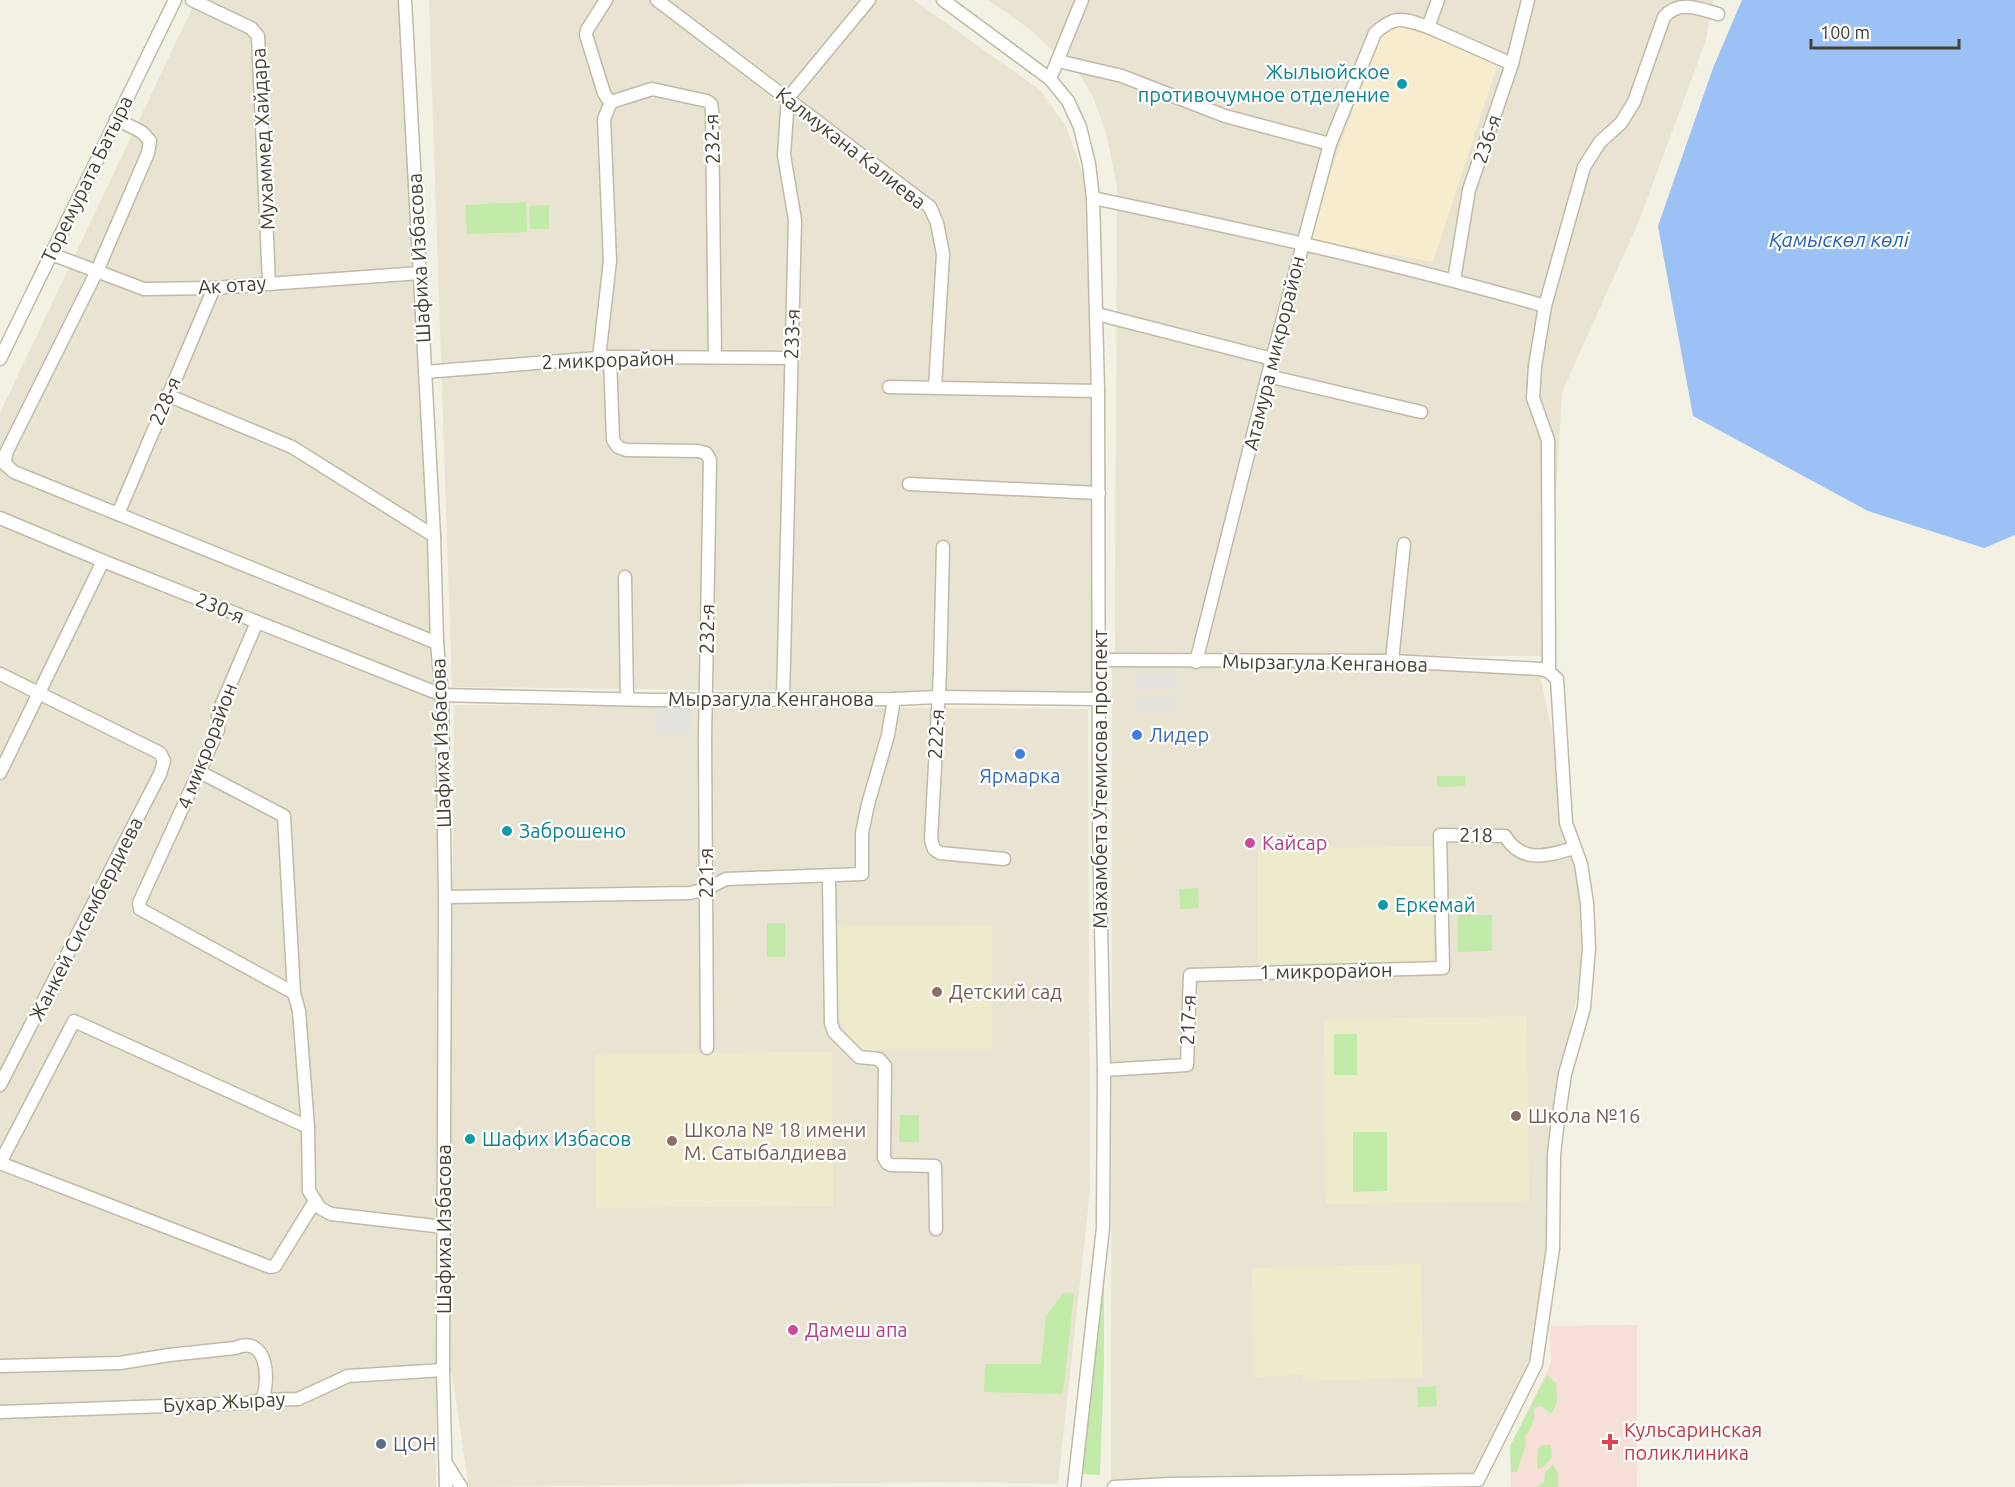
<svg xmlns="http://www.w3.org/2000/svg" width="2015" height="1487" font-family="Ubuntu,sans-serif">
  <style>
    .residential { fill: #e8e4d1 }
    .commercial { fill: #f7eccd }
    .education { fill: #eeeacc }
    .medical { fill: #f5dfd6 }
    .green { fill: #c2eba9 }
    .parking { fill: #e3e2dd }
    .water { fill: #9bc1f5 }
    .lines { fill: none; stroke-linecap: round; stroke-linejoin: round }
    .minor-casing { stroke: #bfbba6; stroke-width: 15 }
    .minor { stroke: #fff; stroke-width: 12 }
    .culture-dot { fill: #0f9aa8; stroke: #fff; stroke-width: 2 }
    .shop-dot { fill: #3f7fe0; stroke: #fff; stroke-width: 2 }
    .hotel-dot { fill: #d1479c; stroke: #fff; stroke-width: 2 }
    .education-dot { fill: #8d6e63; stroke: #fff; stroke-width: 2 }
    .health-dot { fill: #e0444e; stroke: #fff; stroke-width: 2 }
    .service-dot { fill: #5c6f8a; stroke: #fff; stroke-width: 2 }
    .labels { text-anchor: middle; stroke-width: 4.5; stroke-linejoin: round; paint-order: stroke }
    .culture-label { font-size: 20px; fill: #0d838f; stroke: #fff; text-anchor: start }
    .street-label { font-size: 20px; fill: #464233; stroke: #fff }
    .shop-label { font-size: 20px; fill: #366cbe; stroke: #fff; text-anchor: start }
    .hotel-label { font-size: 20px; fill: #b23c85; stroke: #fff; text-anchor: start }
    .education-label { font-size: 20px; fill: #785e54; stroke: #fff; text-anchor: start }
    .health-label { font-size: 20px; fill: #be3a42; stroke: #fff; text-anchor: start }
    .service-label { font-size: 20px; fill: #4e5e75; stroke: #fff; text-anchor: start }
    .water-label { font-size: 21px; font-style: italic; fill: #2562b9; stroke: #fff }
  </style>
  <rect width="100%" height="100%" fill="#f3f1e4"/>
  <g class="residential">
    <polygon points="196,0 398,0 438,720 436,1487 0,1487 0,413"/>
    <polygon points="429,0 914,0 1040,90 1066,126 1084,177 1090,327 1093,694 452,687"/>
    <polygon points="988,0 1713,0 1706,40 1639,221 1562,392 1546,656 1115,655 1117,186 1106,132 1093,97 1080,75 1028,28"/>
    <polygon points="1112,664 1470,668 1540,676 1555,745 1568,852 1579,866 1582,968 1549,1142 1549,1247 1532,1355 1477,1474 1111,1480"/>
    <polygon points="454,705 1088,709 1090,1191 1058,1484 972,1482 469,1487 449,1356"/>
  </g>
  <polygon class="commercial" points="1400,25 1498,63 1433,262 1306,239 1379,38"/>
  <g class="education">
    <polygon points="1433,847 1433,962 1258,963 1258,848"/>
    <polygon points="992,925 992,1050 858,1050 837,1017 836,926"/>
    <polygon points="1527,1016 1529,1202 1326,1204 1324,1019"/>
    <polygon points="832,1052 833,1206 596,1208 595,1054"/>
    <polygon points="1421,1264 1423,1378 1303,1381 1303,1375 1254,1377 1252,1268"/>
  </g>
  <polygon class="medical" points="1637,1325 1637,1487 1511,1487 1510,1446 1551,1363 1550,1326"/>
  <g class="green">
    <polygon points="526,202 527,232 467,234 465,205"/>
    <polygon points="549,205 549,229 530,229 529,206"/>
    <polygon points="1437,776 1465,776 1465,786 1437,787"/>
    <polygon points="1198,888 1199,908 1180,909 1179,889"/>
    <polygon points="1458,915 1492,915 1492,951 1458,952"/>
    <rect x="767" y="923" width="18" height="34"/>
    <rect x="1334" y="1034" width="23" height="41"/>
    <polygon points="900,1115 919,1115 919,1142 899,1142"/>
    <polygon points="1353,1132 1387,1132 1387,1191 1353,1192"/>
    <polygon points="1104,1272 1104,1366 1100,1475 1081,1474"/>
    <polygon points="1063,1293 1074,1293 1063,1394 984,1392 985,1364 1041,1364 1046,1316"/>
    <polygon points="1547,1375 1556,1383 1557,1402 1551,1414 1543,1407 1538,1406 1534,1409 1534,1417 1530,1430 1525,1436 1526,1444 1517,1472 1511,1472 1510,1446"/>
    <polygon points="1436,1386 1437,1406 1418,1407 1417,1387"/>
    <polygon points="1542,1445 1551,1445 1552,1458 1541,1469 1537,1468 1538,1449"/>
    <polygon points="1553,1464 1558,1473 1558,1487 1537,1487 1544,1482 1545,1472"/>
  </g>
  <g class="parking">
    <polygon points="1136,673 1178,673 1178,689 1136,690"/>
    <polygon points="1178,696 1178,713 1136,713 1136,697"/>
    <polygon points="691,705 691,734 655,734 655,706"/>
  </g>
  <polygon class="water" points="1742,0 2015,0 2015,535 1984,548 1868,511 1693,416 1658,226 1713,68"/>
  <g class="lines">
    <g class="minor-casing">
      <g id="minor">
        <polyline points="192,0 251,28 258,36 269,283"/>
        <polyline points="405,0 434,536 437,643 442,695 445,897 443,1370 446,1487"/>
        <polyline points="606,0 587,30 586,35 604,93 607,98 611,102"/>
        <polyline points="657,0 930,207 937,223 943,254 935,387"/>
        <polyline points="943,0 1050,79 1068,101 1080,127 1089,164 1093,198 1098,391 1099,826 1104,1070 1103,1228 1074,1487"/>
        <polyline points="1428,27 1512,64"/>
        <polyline points="1058,61 1122,76 1225,116 1330,144"/>
        <polyline points="1050,79 1082,0"/>
        <polyline points="116,119 142,132 150,141 148,153 97,271 6,453 5,464 14,472 437,643"/>
        <path d="M1093,198C1245,230 1396,263 1545,306"/>
        <polyline points="51,254 144,289 214,288 420,273"/>
        <polyline points="1454,280 1469,190 1512,64 1528,0"/>
        <polyline points="1097,314 1272,359"/>
        <polyline points="610,357 613,440 618,447 626,450 698,451 706,453 710,460 705,738 707,1048"/>
        <polyline points="599,358 610,261 604,119 611,102 652,89 707,101 711,104 712,110 715,357"/>
        <polyline points="0,359 175,0"/>
        <polyline points="425,372 610,357 791,358"/>
        <polyline points="1268,376 1421,412"/>
        <polyline points="889,387 1098,391"/>
        <polyline points="167,395 292,447 434,536"/>
        <polyline points="909,484 1099,493"/>
        <polyline points="118,514 214,288"/>
        <polyline points="0,518 103,561 442,695 651,700 894,699 938,697 1100,699"/>
        <polyline points="943,547 940,672 931,840 934,849 940,853 1004,859"/>
        <polyline points="625,577 627,699"/>
        <polyline points="257,622 218,713 218,730 139,903 140,909 294,993 299,1011 308,1127 309,1191 320,1208 331,1214 444,1227"/>
        <polyline points="1100,660 1392,661 1541,669 1549,672 1557,679 1566,823 1581,864 1587,903 1589,948 1584,1008 1565,1074 1557,1128 1554,1155 1553,1248 1536,1364 1478,1480 1169,1484 1114,1487"/>
        <polyline points="1392,661 1404,544"/>
        <path d="M1196,662L1272,359L1330,144L1375,33C1396,14 1403,19 1428,27L1438,0"/>
        <path d="M1549,672L1548,440L1533,398L1535,366L1545,306L1584,167L1600,142L1621,123L1634,102L1664,17C1679,0 1697,8 1718,14"/>
        <polyline points="0,674 160,753 164,761 160,774 0,1085"/>
        <polyline points="783,699 795,220 784,155 788,98 869,0"/>
        <polyline points="200,772 284,816 294,993"/>
        <polyline points="0,773 103,561"/>
        <polyline points="829,877 831,1023 834,1032 859,1057 879,1059 885,1066 884,1158 887,1163 891,1165 935,1166 936,1229"/>
        <polyline points="445,897 690,893 706,889 726,879 862,874 862,833 868,804 888,735 894,699"/>
        <path d="M1104,1070L1187,1065L1190,975L1443,968L1440,835L1505,836C1522,864 1547,856 1574,848"/>
        <polyline points="0,1163 74,1021 308,1127"/>
        <polyline points="0,1163 270,1267 275,1266 315,1201"/>
        <path d="M0,1366L120,1363L169,1355L235,1348C268,1334 270,1380 262,1400"/>
        <polyline points="0,1412 247,1403 262,1400 298,1399 348,1376 443,1370"/>
        <polyline points="447,1465 461,1487"/>
      </g>
    </g>
    <use href="#minor" class="minor"/>
  </g>
  <g class="culture-dot">
    <circle cx="1402" cy="84" r="6"/>
    <circle cx="507" cy="831" r="6"/>
    <circle cx="1383" cy="905" r="6"/>
    <circle cx="470" cy="1139" r="6"/>
  </g>
  <g class="shop-dot">
    <circle cx="1137" cy="735" r="6"/>
    <circle cx="1020" cy="754" r="6"/>
  </g>
  <g class="hotel-dot">
    <circle cx="1250" cy="843" r="6"/>
    <circle cx="793" cy="1330" r="6"/>
  </g>
  <g class="education-dot">
    <circle cx="937" cy="992" r="6"/>
    <circle cx="1516" cy="1116" r="6"/>
    <circle cx="672" cy="1141" r="6"/>
  </g>
  <path class="health-dot" d="M1607 1433h6v6h6v6h-6v6h-6v-6h-6v-6h6z"/>
  <circle class="service-dot" cx="381" cy="1444" r="6"/>
  <g class="labels">
    <g class="culture-label">
      <text x="1390" y="79" text-anchor="end">Жылыойское<tspan x="1390" dy="23">противочумное отделение</tspan></text>
      <text x="519" y="838">Заброшено</text>
      <text x="1395" y="912">Еркемай</text>
      <text x="482" y="1146">Шафих Избасов</text>
    </g>
    <g class="street-label">
      <text transform="translate(263 139) rotate(-93)" y="7">Мухаммед Хайдара</text>
      <text transform="translate(712 139) rotate(-92)" y="7">232-я</text>
      <text transform="translate(1487 139) rotate(-71)" y="7">236-я</text>
      <text transform="translate(851 148) rotate(38)" y="7">Калмукана Калиева</text>
      <text transform="translate(87 179) rotate(-64)" y="7">Торемурата Батыра</text>
      <text transform="translate(419 258) rotate(-93)" y="7">Шафиха Избасова</text>
      <text transform="translate(232 285) rotate(-4)" y="7">Ак отау</text>
      <text transform="translate(792 334) rotate(-88)" y="7">233-я</text>
      <text transform="translate(1274 353) rotate(-76)" y="7">Атамура микрорайон</text>
      <text transform="translate(608 360) rotate(-2)" y="7">2 микрорайон</text>
      <text transform="translate(165 401) rotate(-67)" y="7">228-я</text>
      <text transform="translate(220 608) rotate(22)" y="7">230-я</text>
      <text transform="translate(707 629) rotate(-89)" y="7">232-я</text>
      <text transform="translate(1325 663) rotate(1)" y="7">Мырзагула Кенганова</text>
      <text x="771" y="706">Мырзагула Кенганова</text>
      <text transform="translate(936 734) rotate(-87)" y="7">222-я</text>
      <text transform="translate(441 743) rotate(-92)" y="7">Шафиха Избасова</text>
      <text transform="translate(207 746) rotate(-69)" y="7">4 микрорайон</text>
      <text transform="translate(1100 779) rotate(-90)" y="7">Махамбета Утемисова проспект</text>
      <text transform="translate(1476 835) rotate(1)" y="7">218</text>
      <text transform="translate(706 873) rotate(-90)" y="7">221-я</text>
      <text transform="translate(86 919) rotate(-63)" y="7">Жанкей Сисембердиева</text>
      <text transform="translate(1326 971) rotate(-1)" y="7">1 микрорайон</text>
      <text transform="translate(1188 1020) rotate(-88)" y="7">217-я</text>
      <text transform="translate(444 1229) rotate(-90)" y="7">Шафиха Избасова</text>
      <text transform="translate(224 1402) rotate(-3)" y="7">Бухар Жырау</text>
    </g>
    <g class="shop-label">
      <text x="1149" y="742">Лидер</text>
      <text x="1020" y="783" text-anchor="middle">Ярмарка</text>
    </g>
    <g class="hotel-label">
      <text x="1262" y="850">Кайсар</text>
      <text x="805" y="1337">Дамеш апа</text>
    </g>
    <g class="education-label">
      <text x="949" y="999">Детский сад</text>
      <text x="1528" y="1123">Школа №16</text>
      <text x="684" y="1137">Школа № 18 имени<tspan x="684" dy="23">М. Сатыбалдиева</tspan></text>
    </g>
    <g class="health-label">
      <text x="1624" y="1437">Кульсаринская<tspan x="1624" dy="23">поликлиника</tspan></text>
    </g>
    <g class="service-label">
      <text x="393" y="1451">ЦОН</text>
    </g>
    <g class="water-label">
      <text x="1839" y="247">Қамыскөл көлі</text>
    </g>
  </g>
  <path d="M1811 39v9h148v-9" fill="none" stroke="#464233" stroke-width="3"/>
  <text x="1820" y="39" font-size="18" fill="#464233" stroke="#ffffff" stroke-width="4.5" paint-order="stroke">100 m</text>
</svg>
